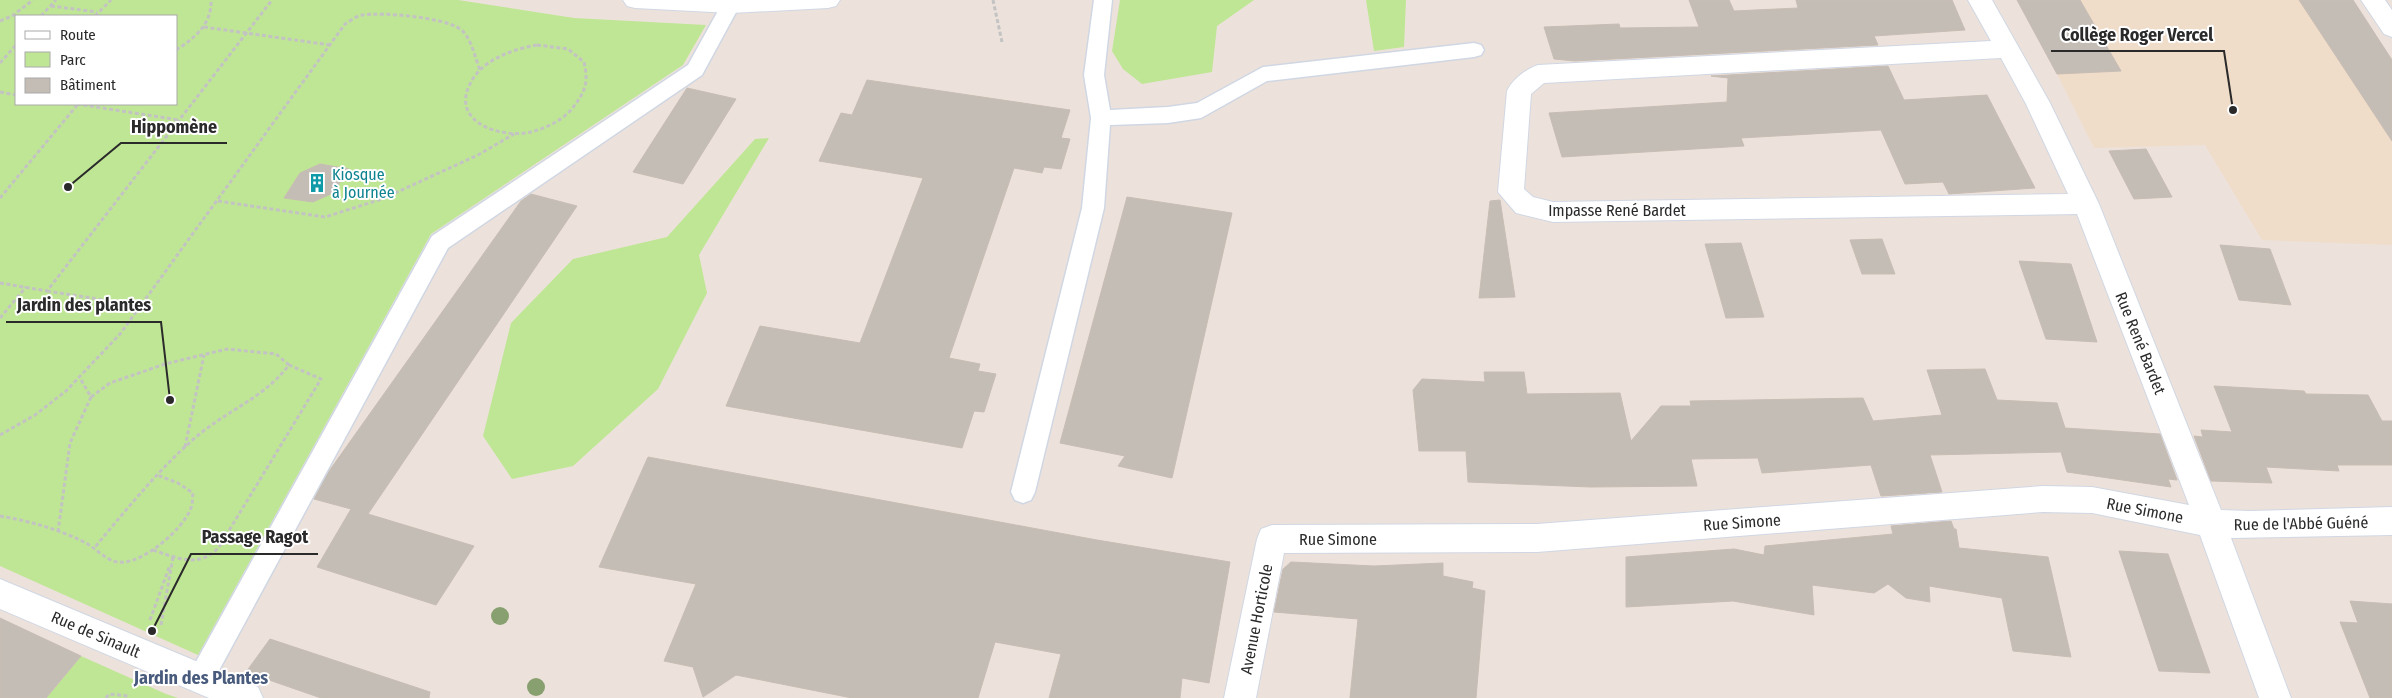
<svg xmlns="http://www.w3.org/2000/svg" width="2392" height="698" font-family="'Fira Sans Condensed',sans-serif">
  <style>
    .education { fill: #efdcc9 }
    .green { fill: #bfe694; fill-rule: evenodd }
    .building { fill: #c4bdb6; stroke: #c8bdb4 }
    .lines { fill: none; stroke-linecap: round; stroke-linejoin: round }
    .service-casing { stroke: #d0d7e3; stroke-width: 3 }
    .minor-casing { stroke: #d0d7e3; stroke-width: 2 }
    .tertiary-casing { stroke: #d0d7e3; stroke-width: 2 }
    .path { stroke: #c3c3c3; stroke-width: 3; stroke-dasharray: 4 2.5; stroke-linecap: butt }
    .service { fill: #fff; fill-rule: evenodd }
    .minor { fill: #fff; fill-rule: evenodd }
    .tertiary { fill: #fff; fill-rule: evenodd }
    .tree { fill: #88a06f }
    .labels { text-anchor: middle; stroke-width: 4; stroke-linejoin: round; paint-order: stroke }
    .culture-label { font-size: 16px; fill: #0d838f; stroke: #fff; text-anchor: start }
    .street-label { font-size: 16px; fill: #2a2a2a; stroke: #fff }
    .neighbourhood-label { font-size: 18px; font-weight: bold; fill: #485b7c; stroke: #fff }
    .leader { fill: none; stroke: #2a2a2a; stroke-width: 2 }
    .callout-dot { fill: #2a2a2a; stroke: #fff; stroke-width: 2 }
    .callout-label { font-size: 18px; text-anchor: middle; font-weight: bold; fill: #2a2a2a; stroke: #fff; stroke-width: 4; stroke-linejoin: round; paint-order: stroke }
  </style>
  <rect width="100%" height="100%" fill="#ece2db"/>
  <polygon class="education" points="2017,0 2353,0 2392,60 2392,245 2262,240 2205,145 2094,148 2057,74"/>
  <g class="green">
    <path d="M0,0H458L574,18L706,25L683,65L431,234L198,655L0,566ZM16,16H176V104H16Z"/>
    <polygon points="1120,0 1254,0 1217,26 1212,72 1142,84 1123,69 1112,51"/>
    <polygon points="1366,0 1406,0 1404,47 1374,51"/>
    <polygon points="769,138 699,255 707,293 658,389 573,466 512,479 483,436 511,323 573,259 667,237 755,139"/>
    <polygon points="81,656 166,694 178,698 46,698"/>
  </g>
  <g class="building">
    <polygon points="1689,0 1729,0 1734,11 1798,8 1796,0 1952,0 1965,30 1874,36 1878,45 1575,61 1554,59 1544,27 1619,24 1620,28 1699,27"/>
    <polygon points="2017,0 2080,0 2121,71 2057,74"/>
    <polygon points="2299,0 2353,0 2392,60 2392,141"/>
    <polygon points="1888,66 1904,100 1987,95 2035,188 1949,194 1943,182 1905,184 1881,130 1741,138 1744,146 1562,157 1549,113 1727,102 1728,78 1711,76"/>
    <polygon points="867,80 1070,110 1061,138 1070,139 1061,169 1044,167 1042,173 1014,168 949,358 980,364 978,371 996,374 984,412 974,411 962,448 726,406 760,326 860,343 923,178 819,161 841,113 852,115"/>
    <polygon points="687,88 736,99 683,184 633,172"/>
    <polygon points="2146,149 2172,197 2134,199 2109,151"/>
    <polygon points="320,164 349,169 333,193 313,202 284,198 300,173"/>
    <polygon points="531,194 577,206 368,514 474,546 436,605 317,567 351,509 314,499 327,474 521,201"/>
    <polygon points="1127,197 1232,213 1172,478 1118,466 1125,456 1060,443"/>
    <polygon points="1500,200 1515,297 1479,298 1490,201"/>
    <polygon points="1882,239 1895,274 1862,274 1850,240"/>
    <polygon points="1741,243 1764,317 1726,318 1705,244"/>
    <polygon points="2220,245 2270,249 2291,305 2239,300"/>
    <polygon points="2019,261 2071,264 2097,342 2046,339"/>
    <polygon points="1985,369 1997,400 2057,403 2065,428 2160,434 2177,480 2168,479 2171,487 2067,472 2061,452 1930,455 1942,492 1881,496 1871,465 1762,473 1758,458 1691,459 1697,486 1590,487 1468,482 1466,451 1419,451 1413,390 1422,379 1485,382 1484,372 1524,372 1527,394 1620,393 1631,441 1661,406 1691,406 1690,401 1863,398 1873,421 1942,415 1927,370"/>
    <polygon points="2214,386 2304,391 2306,394 2368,395 2382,421 2392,421 2392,465 2337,465 2339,471 2266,467 2272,483 2211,481 2194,436 2203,437 2201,430 2232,432"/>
    <polygon points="648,457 1097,540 1230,562 1209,683 1182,678 1180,698 1049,698 1061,654 995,642 978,698 852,698 736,675 703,697 693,667 664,661 696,584 599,567"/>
    <polygon points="1951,521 1954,529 1956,529 1959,548 2048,557 2071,657 2013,651 2002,598 1929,586 1930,602 1906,598 1888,584 1874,593 1812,585 1814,615 1733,601 1626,607 1626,557 1734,549 1764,555 1765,546 1893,534 1891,526"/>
    <polygon points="2119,551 2168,554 2210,673 2159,671"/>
    <polygon points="1291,562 1374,566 1443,563 1443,576 1473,582 1472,588 1485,591 1476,698 1350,698 1358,619 1274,612 1283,569"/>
    <polygon points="2350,601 2392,604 2392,698 2370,698 2340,622 2358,623"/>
    <polygon points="0,618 81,656 46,698 0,698"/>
    <polygon points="270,639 430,692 429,698 321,698 246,672"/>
  </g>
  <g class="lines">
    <g class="service-casing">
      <g id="service">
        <polygon points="724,0 737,0 740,5 702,75 448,248 210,687 201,691 192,687 188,678 192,669 432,236 688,65"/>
        <polygon points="1094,0 1112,0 1104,75 1110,110 1168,107 1197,103 1263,67 1474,43 1481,45 1484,50 1481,55 1474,57 1267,81 1201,118 1168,123 1110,125 1104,208 1035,492 1031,500 1023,503 1015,500 1011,492 1082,208 1091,118 1084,75"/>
      </g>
    </g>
    <g class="minor-casing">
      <g id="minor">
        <path d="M1968,0H1992L2050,103L2099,204L2221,510L2250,511L2392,507V535L2231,538L2291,698H2259L2200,535L2092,513L2043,512L1537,552L1284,553L1256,698H1224L1257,539L1261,529L1272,525L1537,524L2043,486L2092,487L2189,505L2077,214L1553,222L1516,213L1498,192L1507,91C1513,79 1526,69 1538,65L1991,41ZM2001,58L2026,104L2068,194L1553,202L1533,197L1524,189L1531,94L1544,83Z"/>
        <polygon points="2361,0 2385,0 2392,10 2392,37 2384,34"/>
        <polygon points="0,579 258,687 263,698 209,698 0,609"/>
      </g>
    </g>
    <g class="tertiary-casing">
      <polygon id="tertiary" points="623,0 840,0 836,6 828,8 731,13 635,8 627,6"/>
    </g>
    <g class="path">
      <polyline points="993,0 1002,42"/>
      <polyline points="51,6 97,12"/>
      <polyline points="41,16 56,0"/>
      <polyline points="95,16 111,0"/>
      <polyline points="0,21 12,16 33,0"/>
      <polyline points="204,27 330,45"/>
      <path d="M537,45L568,49L584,62C589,84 585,92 571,110C561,121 546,128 531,132C503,139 450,123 470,84C481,60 513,49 537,45Z"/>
      <path d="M176,50C195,38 212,24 211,0"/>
      <polyline points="0,63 16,45"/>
      <polyline points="0,92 16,95"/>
      <polyline points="77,104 179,120"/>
      <polyline points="0,198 78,104"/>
      <polyline points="218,201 325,217 382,199 478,155 514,134"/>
      <polyline points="0,283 47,291 272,0"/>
      <polyline points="47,291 142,306"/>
      <polyline points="0,318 26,287"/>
      <path d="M91,397L110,383L165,364L227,349L276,354L289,365C264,398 226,411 196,437C158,470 127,509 95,547"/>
      <path d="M0,435L35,415L66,391L120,334L345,24C350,21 356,16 362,15C382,12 443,17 460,29C471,36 475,58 480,70"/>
      <polyline points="185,447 204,355"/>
      <path d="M0,516C29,521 58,529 84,542C94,547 103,557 113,561C137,570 183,530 191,508C193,504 192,498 193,493L178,483L157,475"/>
      <polyline points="58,532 70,443 91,397 80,378"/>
      <path d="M153,550C177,558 199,569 219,547L321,379L289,365"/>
      <polyline points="150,620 170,565"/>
      <polyline points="161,625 173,557"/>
      <polyline points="106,698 109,694 128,696 127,698"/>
    </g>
    <use href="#service" class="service"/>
    <use href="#minor" class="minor"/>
    <use href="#tertiary" class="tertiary"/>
  </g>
  <g class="tree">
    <circle cx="500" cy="616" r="9"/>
    <circle cx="536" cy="687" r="9"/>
  </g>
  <defs>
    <g id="building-bare" transform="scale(1.5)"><path d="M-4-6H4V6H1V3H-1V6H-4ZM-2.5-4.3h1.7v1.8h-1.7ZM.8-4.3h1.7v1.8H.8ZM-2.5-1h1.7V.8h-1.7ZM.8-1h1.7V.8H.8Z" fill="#0f9aa8" stroke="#fff" stroke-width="2.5" paint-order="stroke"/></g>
  </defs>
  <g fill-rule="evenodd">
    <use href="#building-bare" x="317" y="183"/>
  </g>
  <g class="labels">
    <g class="culture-label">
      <text x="332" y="180">Kiosque<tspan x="332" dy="18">à Journée</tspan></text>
    </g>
    <g class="street-label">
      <text x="1617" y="216">Impasse René Bardet</text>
      <text transform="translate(2141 343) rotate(68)" y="6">Rue René Bardet</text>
      <text transform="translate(2145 510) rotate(11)" y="6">Rue Simone</text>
      <text transform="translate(1742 522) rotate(-4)" y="6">Rue Simone</text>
      <text transform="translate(2301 523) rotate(-1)" y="6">Rue de l'Abbé Guéné</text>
      <text x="1338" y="545">Rue Simone</text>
      <text transform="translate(1256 619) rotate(-79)" y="6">Avenue Horticole</text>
      <text transform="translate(96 634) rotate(23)" y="6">Rue de Sinault</text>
    </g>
    <g class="neighbourhood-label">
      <text x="201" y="684">Jardin des Plantes</text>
    </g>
  </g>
  <path class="leader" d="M2233 110L2224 51H2051M68 187L121 143H227M170 400L161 322H6M152 631L191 554H318"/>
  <g class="callout-dot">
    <circle cx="2233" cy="110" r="5"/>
    <circle cx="68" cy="187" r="5"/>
    <circle cx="170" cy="400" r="5"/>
    <circle cx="152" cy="631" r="5"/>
  </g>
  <g class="callout-label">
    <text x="2137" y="41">Collège Roger Vercel</text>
    <text x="174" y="133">Hippomène</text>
    <text x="84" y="311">Jardin des plantes</text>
    <text x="255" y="543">Passage Ragot</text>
  </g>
  <rect x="15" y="15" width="162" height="90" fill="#ffffff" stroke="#aaaaaa"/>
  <rect x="25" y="31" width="25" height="8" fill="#ffffff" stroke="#aaaaaa"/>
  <text x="60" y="40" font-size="15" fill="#2a2a2a">Route</text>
  <rect x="25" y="52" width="25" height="15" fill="#bfe694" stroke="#aaaaaa"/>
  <text x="60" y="65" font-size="15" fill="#2a2a2a">Parc</text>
  <rect x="25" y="78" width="25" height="15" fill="#c4bdb6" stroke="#aaaaaa"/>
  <text x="60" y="90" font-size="15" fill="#2a2a2a">Bâtiment</text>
</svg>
